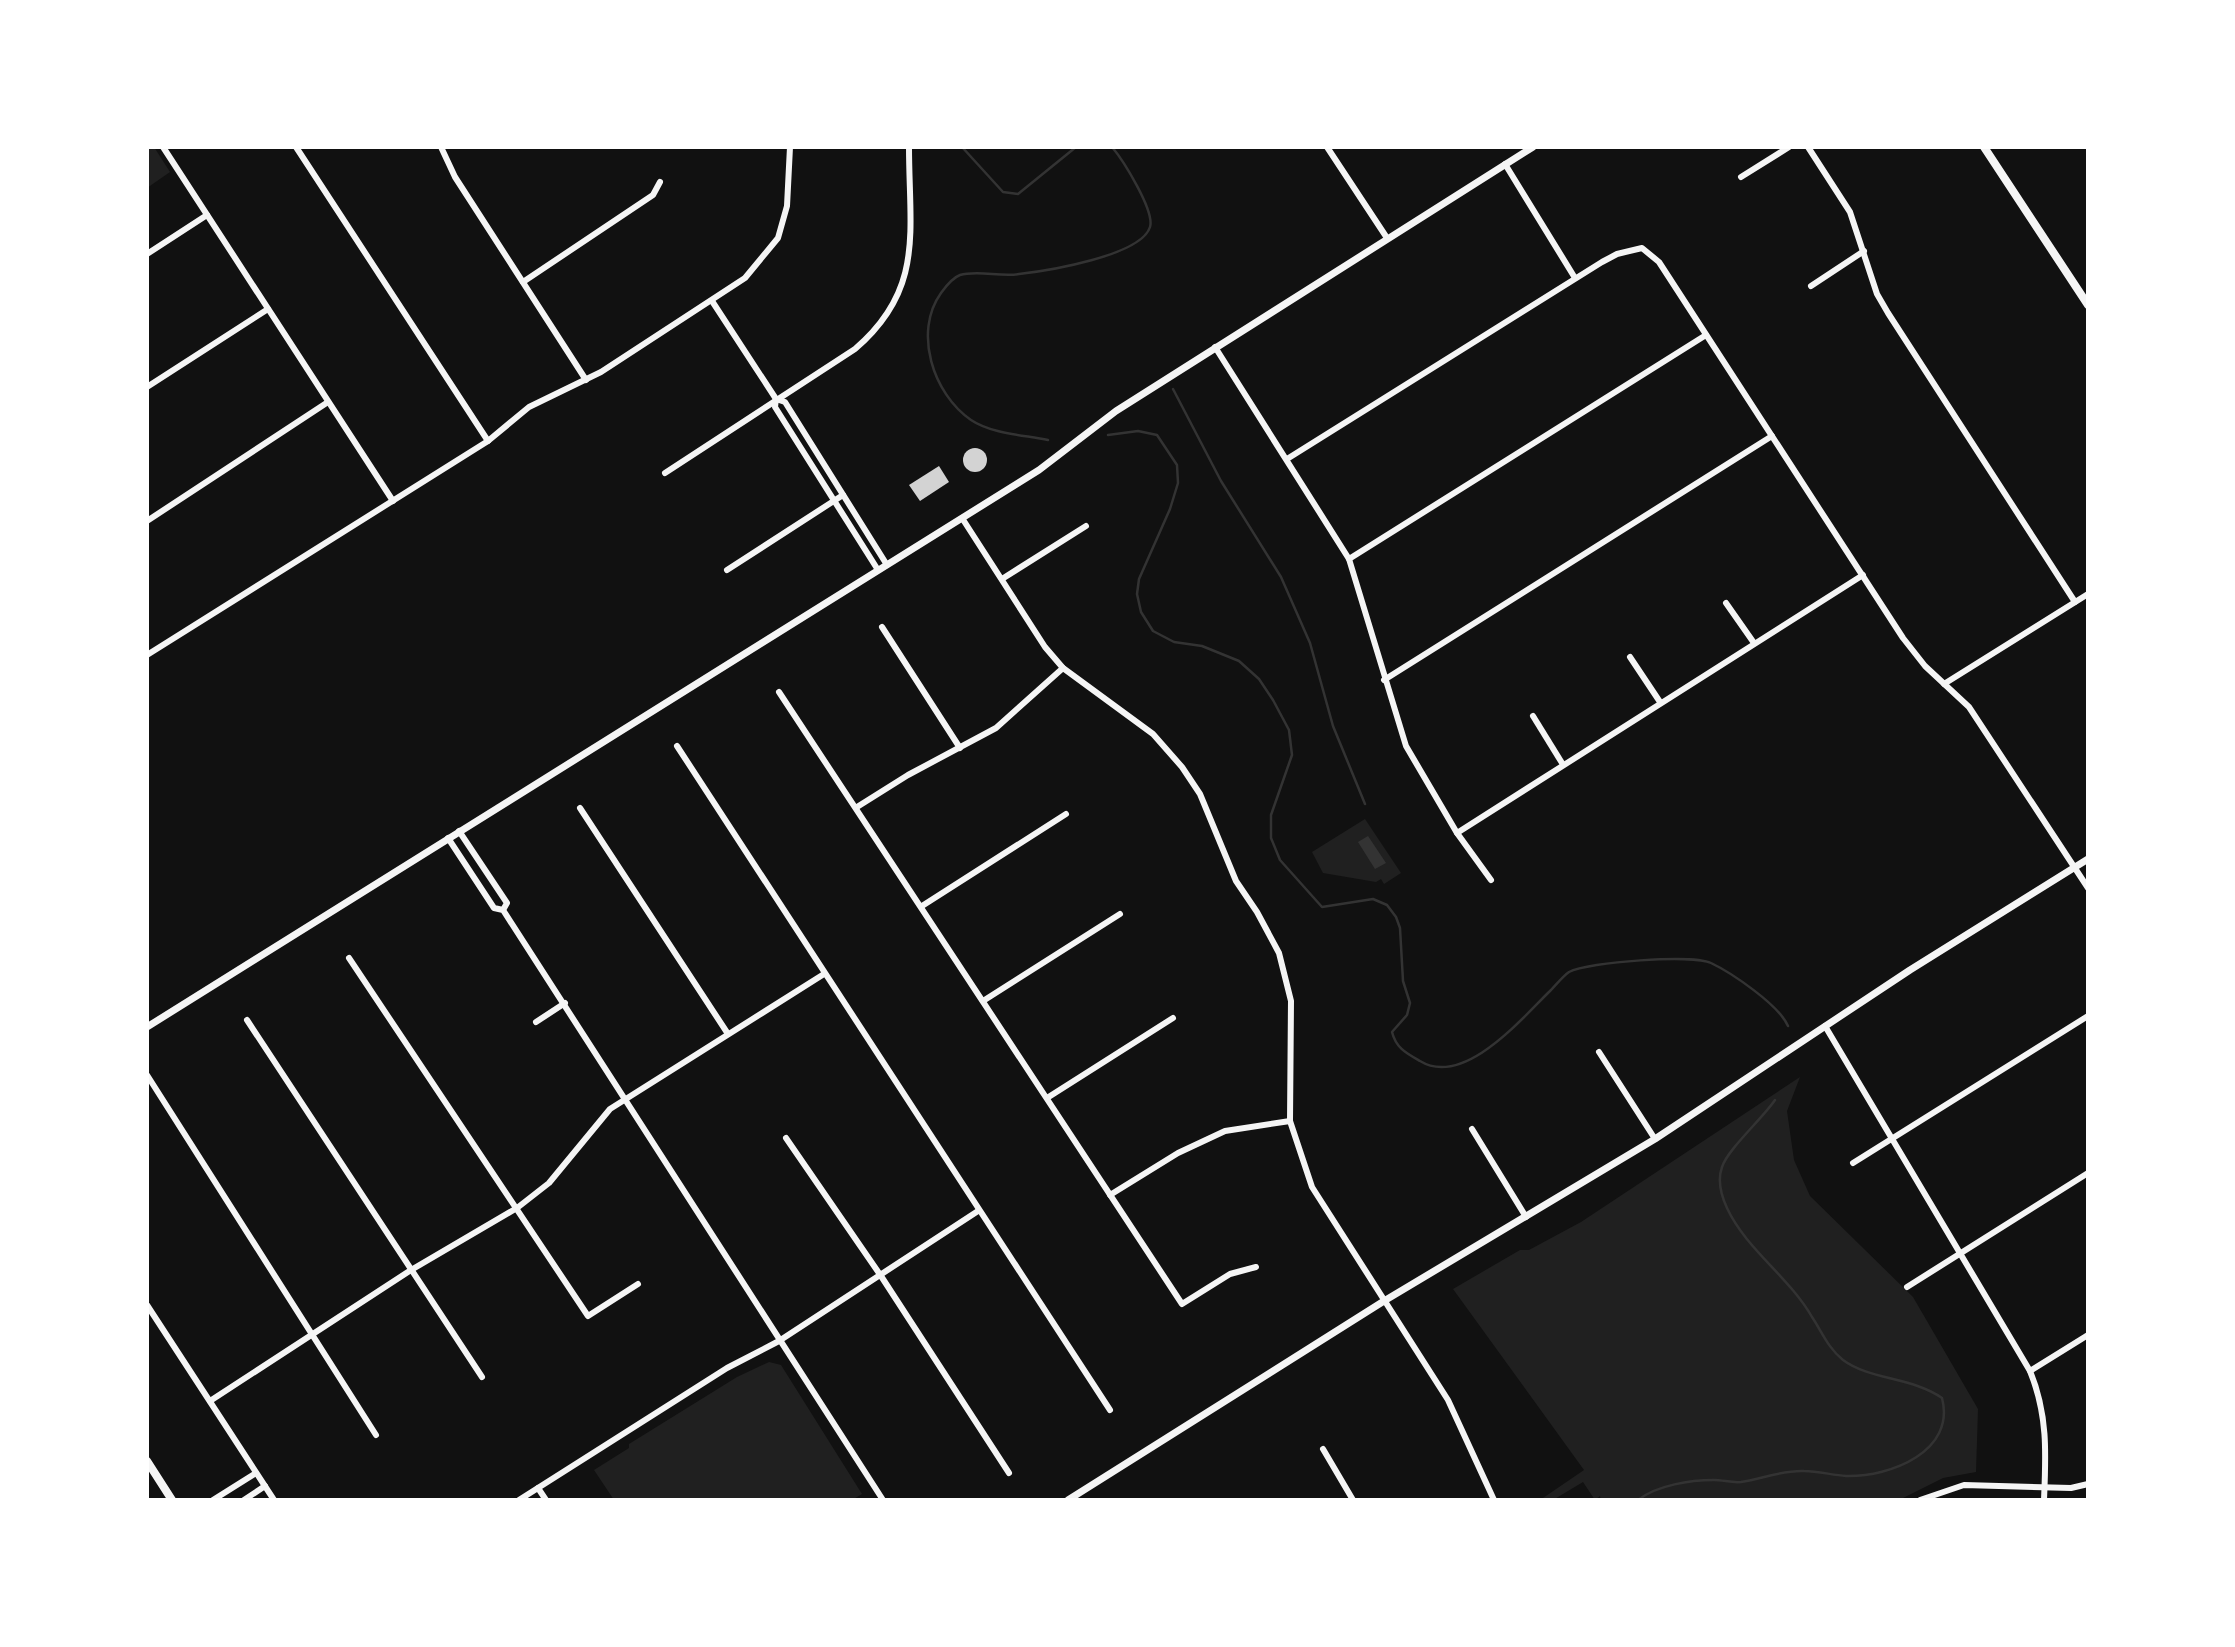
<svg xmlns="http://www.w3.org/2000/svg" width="2235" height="1647" font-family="'Open Sans',sans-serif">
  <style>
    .green { fill: #202020 }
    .water { fill: #333 }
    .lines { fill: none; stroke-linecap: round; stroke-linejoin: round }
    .stream { stroke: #333; stroke-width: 2.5 }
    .building { fill: #d3d3d3 }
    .minor { stroke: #f5f5f5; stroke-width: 6 }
    .tertiary { stroke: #f5f5f5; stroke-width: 7 }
    .secondary { stroke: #f5f5f5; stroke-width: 8 }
  </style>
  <rect width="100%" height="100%" fill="#111"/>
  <g class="green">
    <polygon points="147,147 154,147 170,172 147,188"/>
    <polygon points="1365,819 1401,873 1384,884 1381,879 1376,882 1323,873 1312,852"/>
    <polygon points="1800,1077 1787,1111 1794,1160 1810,1196 1913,1297 1978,1409 1976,1472 1943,1478 1899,1500 1601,1500 1600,1496 1595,1500 1583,1482 1553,1500 1540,1500 1584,1470 1453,1289 1520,1250 1529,1250 1581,1222"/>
    <polygon points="769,1362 781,1365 862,1494 852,1500 614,1500 594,1470 629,1448 629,1444 737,1377"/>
  </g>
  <polygon class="water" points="1368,836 1386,863 1375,869 1358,842"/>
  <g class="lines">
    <g class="stream">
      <polyline points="962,147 1003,192 1018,194 1076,147"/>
      <polyline points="1173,389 1221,481 1281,577 1310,643 1333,726 1365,804"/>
      <path d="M1108,435L1138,431L1157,435L1177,465L1178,483L1170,509L1139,579L1137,594L1141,612L1153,631L1174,642L1202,646L1239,661L1259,679L1273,700L1289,730L1292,755L1271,815V838L1280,860L1322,907L1373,899L1387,905L1396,917L1400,928L1403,981L1410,1003L1407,1015L1392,1032C1396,1048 1406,1053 1420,1061C1464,1088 1522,1018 1550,991C1556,985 1563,976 1569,972C1588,962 1693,954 1711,963C1732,973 1779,1005 1788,1026"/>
      <path d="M1048,440C1024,435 992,434 971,420C933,394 913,332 941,293C946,286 952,278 960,275C977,270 1001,277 1019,274C1046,271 1141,256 1150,227C1155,211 1123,160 1112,147"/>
      <path d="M1638,1500C1657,1485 1691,1480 1714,1480C1723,1480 1732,1483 1741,1482C1762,1479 1782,1470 1804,1471C1818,1471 1832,1475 1846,1476C1891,1477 1956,1451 1942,1398C1912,1377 1870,1380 1843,1360C1828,1348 1822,1332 1812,1317C1789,1277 1746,1249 1727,1208C1721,1195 1717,1181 1722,1167C1728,1149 1762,1119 1775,1100"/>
    </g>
  </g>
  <g class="building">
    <circle cx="975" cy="460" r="12"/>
    <polygon points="939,466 949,482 920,501 909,485"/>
  </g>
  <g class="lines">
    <g class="minor">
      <polyline points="163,147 393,501"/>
      <polyline points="296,147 488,441"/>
      <polyline points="441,147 455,177 586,380"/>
      <polyline points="1327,147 1387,238"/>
      <polyline points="1808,147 1850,212 1877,294 1888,313 2075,602"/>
      <polyline points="1505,164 1575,278"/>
      <polyline points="1741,177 1789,147"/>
      <polyline points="147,254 207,215"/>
      <polyline points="523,282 653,195 660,182"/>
      <polyline points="1811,286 1864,251"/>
      <polyline points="712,301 776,399 775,407 878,570"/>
      <polyline points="1215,347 1349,559 1406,746 1457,833 1491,880"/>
      <polyline points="147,387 268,309"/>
      <polyline points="776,399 785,402 887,565"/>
      <polyline points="1287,459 1602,262 1617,254 1642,248 1659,262 1903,638 1925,666 1969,707 2088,888"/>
      <path d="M665,473L855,349C925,289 909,231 909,147"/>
      <polyline points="962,518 1045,647 1063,668 1153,734 1182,767 1200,794 1236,881 1257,912 1279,953 1291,1001 1290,1121 1312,1187 1448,1400 1494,1500"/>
      <polyline points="147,521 328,402"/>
      <polyline points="1349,559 1706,335"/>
      <polyline points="727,570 843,495"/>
      <polyline points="1002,579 1086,526"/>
      <polyline points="1726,603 1754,643"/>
      <polyline points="882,627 960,748"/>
      <polyline points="147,655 488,441 529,407 601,372 745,278 778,238 787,206 790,147"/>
      <polyline points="1630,657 1660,702"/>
      <polyline points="1384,680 1772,436"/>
      <polyline points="1944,684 2088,594"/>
      <polyline points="779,692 1182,1304 1230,1274 1256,1267"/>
      <polyline points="1533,716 1562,763"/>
      <polyline points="677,746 1110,1410"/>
      <polyline points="857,807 908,775 996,728 1063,668"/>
      <polyline points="580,808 728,1034"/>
      <polyline points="459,831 507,903 503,910"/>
      <polyline points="1457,833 1863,575"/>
      <polyline points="448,838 494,908 503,910 883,1500"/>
      <polyline points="922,906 1066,814"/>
      <polyline points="349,958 588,1316 638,1284"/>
      <polyline points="983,1001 1120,914"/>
      <polyline points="247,1020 482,1377"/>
      <polyline points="536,1022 565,1003"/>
      <path d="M1825,1026L2030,1371C2048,1415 2046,1454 2044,1500"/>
      <polyline points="1599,1052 1655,1139"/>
      <polyline points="147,1075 376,1435"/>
      <polyline points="1047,1098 1173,1018"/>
      <polyline points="1472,1129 1526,1217"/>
      <polyline points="786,1138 881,1276 1009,1473"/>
      <polyline points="1853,1163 2088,1016"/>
      <polyline points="1110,1195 1178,1153 1225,1131 1290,1121"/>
      <polyline points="1907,1287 2088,1173"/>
      <polyline points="147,1305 274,1500"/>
      <polyline points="2030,1371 2088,1335"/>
      <polyline points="210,1401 411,1270 517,1208 549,1183 610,1109 824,974"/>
      <polyline points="1323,1449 1353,1500"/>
      <polyline points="538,1488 546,1500"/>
      <polyline points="213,1500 256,1473"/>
      <polyline points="244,1500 265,1486"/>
      <polyline points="519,1500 727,1368 779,1341 978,1211"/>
      <polyline points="1920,1500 1964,1485 2071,1488 2088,1484"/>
    </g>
    <g class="tertiary">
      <polyline points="147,1027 1039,470 1116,411 1533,147"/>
      <polyline points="1068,1500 1384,1301 1655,1139 1910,970 2088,859"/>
    </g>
    <g class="secondary">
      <polyline points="1984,147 2088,305"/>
      <polyline points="147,1461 172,1500"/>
    </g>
  </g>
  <rect width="2235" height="1647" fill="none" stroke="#ffffff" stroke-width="298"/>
</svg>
